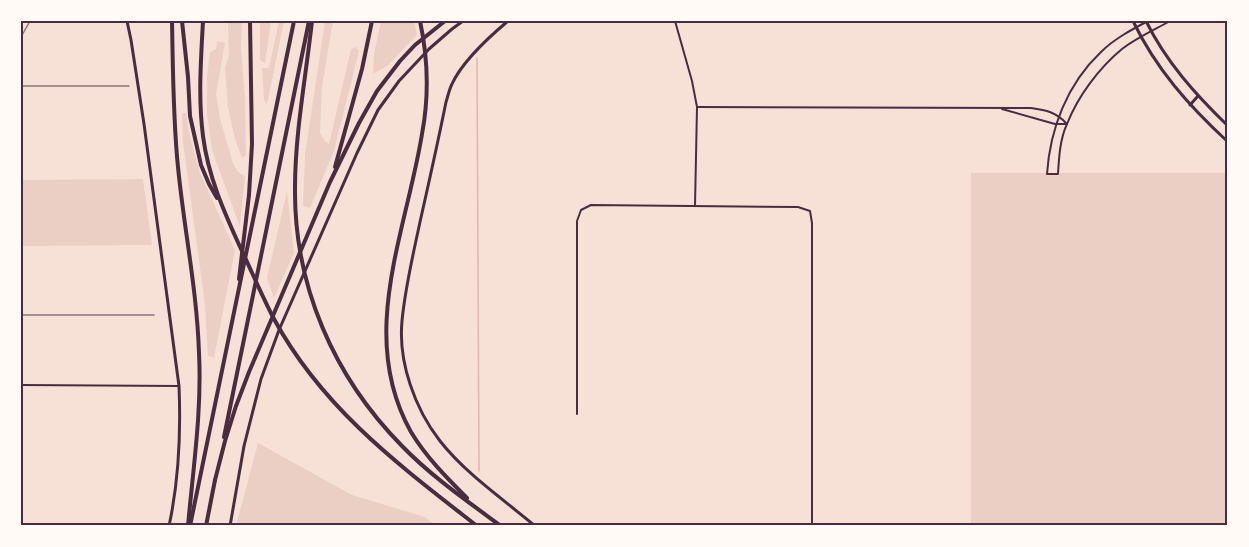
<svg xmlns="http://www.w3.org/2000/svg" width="1249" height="547" font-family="Mulish,sans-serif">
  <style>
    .green { fill: #ebcfc5 }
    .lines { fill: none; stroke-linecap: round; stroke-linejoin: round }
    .stream { stroke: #dcb8b0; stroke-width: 1.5 }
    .minor { stroke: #4a2c40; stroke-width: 2 }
    .secondary { stroke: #4a2c40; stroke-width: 3 }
    .motorway { stroke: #4a2c40; stroke-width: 4 }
    .rail { stroke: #8f747c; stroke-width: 1.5 }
    .neatline { fill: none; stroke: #4a2c40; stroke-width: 2 }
  </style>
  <rect width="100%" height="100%" fill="#f7e1d7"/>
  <g class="green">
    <polygon points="228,21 242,21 241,48 245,100 246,155 242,158 235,139 228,107 225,68 229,55"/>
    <polygon points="260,21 271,21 265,63 260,60"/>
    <polygon points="279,21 284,21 267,104 264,100 262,68 269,68"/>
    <polygon points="325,21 333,21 322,86 320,133 325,141 329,144 351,49 356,47 359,51 334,151 310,208 303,206 305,155"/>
    <polygon points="381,21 414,21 417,35 387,66 373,74 374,54"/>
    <polygon points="217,41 225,43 216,94 220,119 233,163 238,172 245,176 240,227 212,150 207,114 207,76 210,52 216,49"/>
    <polygon points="182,113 186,113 190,137 200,173 235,250 214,358 208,356 205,305 183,142"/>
    <polygon points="971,173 1228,173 1228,330 1227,333 1228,526 971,526"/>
    <polygon points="143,179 152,245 21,246 21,180"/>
    <polygon points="287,191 294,253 274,298 267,278"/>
    <polygon points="258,443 352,495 425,517 437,526 236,526"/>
  </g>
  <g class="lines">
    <polyline class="stream" points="477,58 479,471"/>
    <g class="minor">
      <polyline points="675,21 692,81 697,107 695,206"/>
      <path d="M1148,21C1131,30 1114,39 1101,52C1067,84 1050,129 1047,174H1058C1059,157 1060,139 1067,124C1078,96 1099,68 1122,49C1136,38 1154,30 1170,21"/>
      <path d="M697,107L1031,108C1046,110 1056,112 1067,124"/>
      <polyline points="1002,109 1055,124 1066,124"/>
      <polyline points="21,385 179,386"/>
      <polyline points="577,414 577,221 581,210 591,205 798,207 810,211 812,223 812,526"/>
    </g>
    <g class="secondary">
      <path d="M127,21L131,40L144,124L179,386C181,434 179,480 169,526"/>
      <path d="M508,21C489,37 462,62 452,84C449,90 448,96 446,102C438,142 429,182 420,222C413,255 405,288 402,321C398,362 415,409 440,441C466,474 503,499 535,526"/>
      <path d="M1133,21C1156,69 1189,106 1228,142"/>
      <path d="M1146,21C1166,62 1196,95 1228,126"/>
      <polyline points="1190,105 1198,96"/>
      <polyline points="230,526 244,446 261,379 279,330 357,153 378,110 399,81 429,49 452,29 463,21"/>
    </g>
    <g class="motorway">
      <path d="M172,21C173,70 173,119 178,167C184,229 197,290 199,353C202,411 193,469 188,526"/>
      <polyline points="182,21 188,77 190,116 201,165 209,184 217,198"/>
      <path d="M203,21C201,59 198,98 203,136C208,176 224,212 241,249C252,272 262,296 274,319C323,409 399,465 477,526"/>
      <path d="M312,21C306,76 295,133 295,188C294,286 334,377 402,446C431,476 467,501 501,526"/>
      <path d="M420,21C428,58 429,97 422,134C406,233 357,336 411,432C426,457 447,478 467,498"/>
      <polyline points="335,167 362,69 372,21"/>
      <polyline points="239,279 249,195 252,144 250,21"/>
      <polyline points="224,437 309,21"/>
      <polyline points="215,480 225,441 236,406 249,372 330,182 359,123 377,91 400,61 415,45 445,21"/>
      <polyline points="190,526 294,21"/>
      <polyline points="206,526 215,480"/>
    </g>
    <g class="rail">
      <polyline points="21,37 30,21"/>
      <polyline points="21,86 129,86"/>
      <polyline points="21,315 154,315"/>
    </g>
  </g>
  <rect width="1249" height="547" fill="none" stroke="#fffaf5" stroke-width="45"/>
  <rect x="22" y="22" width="1204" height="502" class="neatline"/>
</svg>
